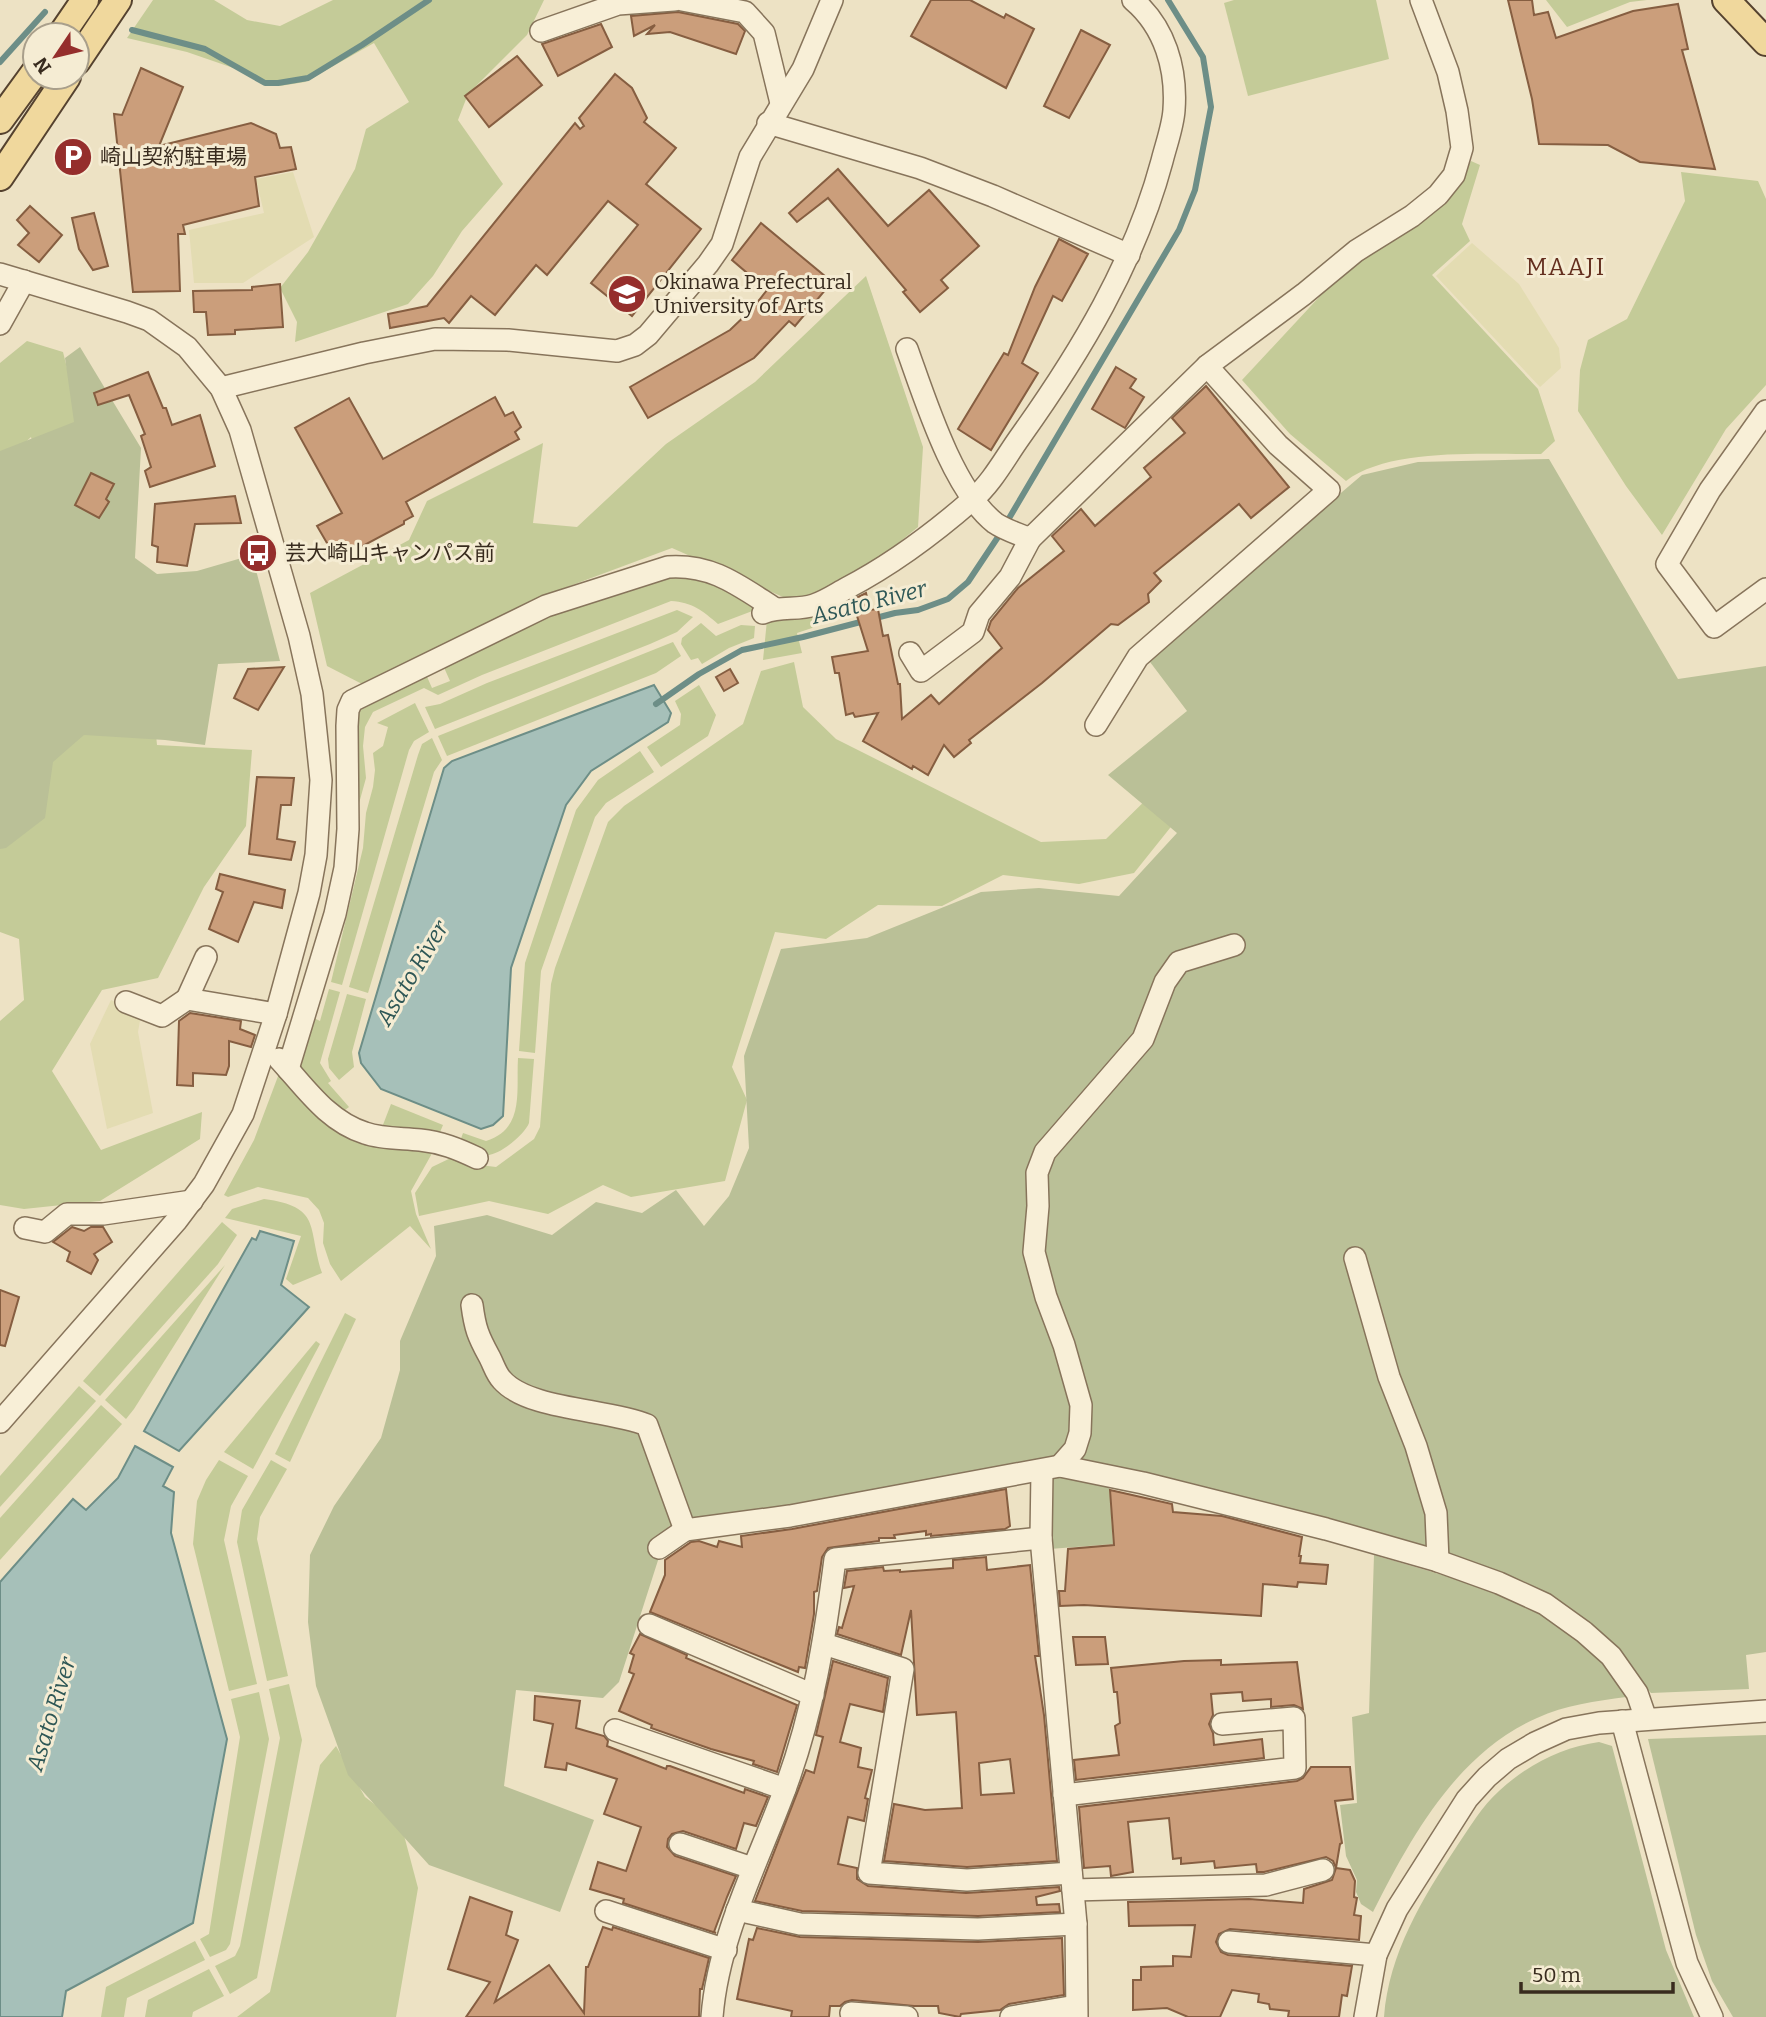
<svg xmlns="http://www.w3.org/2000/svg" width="1766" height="2017" font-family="Bitter,'Noto Sans JP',serif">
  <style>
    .farmland { fill: #e3dcb2 }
    .green { fill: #c4cb98 }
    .cemetery { fill: #bac097 }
    .water { fill: #a6c0b9; stroke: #6d8e87; stroke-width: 2 }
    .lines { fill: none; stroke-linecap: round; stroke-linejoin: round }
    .stream { stroke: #6d8e87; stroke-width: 6 }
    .building { fill: #cb9e7b; stroke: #865e41; stroke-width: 2; fill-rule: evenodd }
    .minor-casing { stroke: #87745b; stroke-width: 24 }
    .major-casing { stroke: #55422f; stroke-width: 30 }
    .minor { stroke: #f8efd7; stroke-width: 21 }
    .major { stroke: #f0d89d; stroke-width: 26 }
    .labels { text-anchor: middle; stroke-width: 6; stroke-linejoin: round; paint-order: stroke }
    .poi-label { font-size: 21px; fill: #382b1e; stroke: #f5ecd3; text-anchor: start }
    .water-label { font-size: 23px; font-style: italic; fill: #2e5756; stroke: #f5ecd3 }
    .quarter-label { font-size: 24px; letter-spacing: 2px; fill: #642f1f; stroke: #f5ecd3 }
  </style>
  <rect width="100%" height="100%" fill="#ede2c4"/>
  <g class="farmland">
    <polygon points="293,172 314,237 243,283 194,283 189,230 264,213 256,179"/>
    <polygon points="1472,243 1519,284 1559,348 1561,368 1540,387 1436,276"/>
    <polygon points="111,1000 141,1015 138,1032 153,1113 107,1129 90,1044"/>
  </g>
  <g class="green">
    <polygon points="153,0 214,0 247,20 280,26 333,0 544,0 527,35 468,94 458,120 503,184 462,231 433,276 408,304 295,342 297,322 280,288 308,252 355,169 366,129 409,102 374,43 305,82 280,86 266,84 242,71 187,52 127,38"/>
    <polygon points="1234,0 1376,0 1389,59 1248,96 1224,3"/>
    <polygon points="1546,0 1647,0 1630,2 1567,27"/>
    <path d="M1471,161L1480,165L1462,224L1470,241L1432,275L1538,389L1555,441L1541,454C1485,455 1391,447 1346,481L1290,434L1242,380L1322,294L1382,242L1447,203Z"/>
    <polygon points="1681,172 1758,181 1766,199 1766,385 1726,429 1662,535 1626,486 1578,411 1580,370 1588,340 1627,319 1685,201"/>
    <polygon points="866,276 923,447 918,527 880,558 813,601 783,597 672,548 540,597 364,685 327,666 310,593 409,540 427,501 543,443 533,523 577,527 666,444 755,382"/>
    <polygon points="27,341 63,352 85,440 38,466 31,437 0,466 0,363"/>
    <path d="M698,572L755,605V610L718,624C703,611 692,602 671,601L482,675L438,695L424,688L373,712L365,727L363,746L366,778L358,807L355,847L352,713L424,670L432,688L450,681L442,663L542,614L664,573Z"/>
    <polygon points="836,603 812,628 797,633 802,653 763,660 767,620"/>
    <polygon points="677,610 693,617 677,632 650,644 435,729 425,707 440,704 487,683"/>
    <polygon points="701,623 716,636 741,625 755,626 754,638 729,648 702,664 698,658 691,660 681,644 682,638"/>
    <polygon points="673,642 681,656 656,673 447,756 438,736"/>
    <polygon points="794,662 803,707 836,739 1041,842 1106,839 1157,789 1202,788 1134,873 1079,884 1003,875 942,906 878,905 826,939 775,932 732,1067 747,1100 725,1181 631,1197 603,1185 548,1214 489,1201 419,1216 415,1193 432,1167 457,1155 480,1165 496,1167 534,1139 540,1127 551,984 555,968 608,822 624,806 743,724 761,671"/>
    <polygon points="699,685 716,715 708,736 661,767 647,747 680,725 681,714 675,701"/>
    <polygon points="415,703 429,732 414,741 409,750 342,985 331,982 363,848 366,813 373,787 375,770 373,753 383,746 388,727 377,723"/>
    <polygon points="153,704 157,745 252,750 246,826 204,887 158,978 102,990 52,1071 101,1150 202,1112 200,1139 100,1201 24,1209 0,1205 0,1021 24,1000 19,939 0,932 0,779 9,733"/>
    <polygon points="432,738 442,760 434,772 368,993 349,987 418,755 422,744"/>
    <polygon points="640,751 654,772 606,803 595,817 541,971 535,1053 519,1051 525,963 576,810 598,780"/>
    <polygon points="329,989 340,992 320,1063 331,1081 328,1083 349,1107 341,1113 314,1091 298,1063 310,1016 320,1021"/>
    <polygon points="347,994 366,999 352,1052 354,1067 339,1080 329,1068 328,1059"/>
    <path d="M518,1058L534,1059L529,1123C525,1134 498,1157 485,1155C476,1153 467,1148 459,1144L463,1133L486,1141C525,1129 516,1091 518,1058Z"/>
    <polygon points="280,1071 324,1116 435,1148 411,1191 416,1214 431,1249 410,1226 341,1281 330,1264 323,1243 324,1223 319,1210 308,1198 258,1187 228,1197 224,1195 254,1140"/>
    <polygon points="391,1104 443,1125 438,1137 381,1130"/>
    <path d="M264,1199C322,1207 307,1226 322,1273L293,1285L286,1279L301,1236L225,1218L232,1209Z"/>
    <polygon points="222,1222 237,1235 218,1264 100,1396 83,1381"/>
    <polygon points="225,1265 134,1409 126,1419 105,1400"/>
    <polygon points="345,1313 356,1319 290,1462 275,1454"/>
    <polygon points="316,1341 320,1344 253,1469 224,1452"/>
    <polygon points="79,1386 96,1401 0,1507 0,1476"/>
    <polygon points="101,1405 122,1424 0,1560 0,1518"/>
    <polygon points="219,1460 248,1476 231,1506 224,1540 257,1684 229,1691 193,1544 197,1501 206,1480"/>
    <polygon points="271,1460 287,1469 260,1517 257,1539 288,1676 267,1681 237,1542 242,1510"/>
    <polygon points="289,1684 302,1740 257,1978 230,1994 215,1966 235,1956 240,1946 280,1738 269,1689"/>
    <polygon points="259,1692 269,1739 230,1944 226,1950 210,1957 200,1939 209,1934 240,1737 231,1699"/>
    <polygon points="336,1746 365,1797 401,1824 418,1888 396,2017 237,2017 270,1992 320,1765"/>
    <polygon points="195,1941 205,1960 127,1998 124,2017 101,2017 106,1987"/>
    <polygon points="209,1969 224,1996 193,2012 192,2017 145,2017 148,2000"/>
  </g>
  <g class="cemetery">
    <polygon points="80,347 141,448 135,558 157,574 197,571 252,555 280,661 218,664 205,745 165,740 84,735 53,762 45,818 6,848 0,849 0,451 74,422 65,358"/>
    <polygon points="1549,459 1678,679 1766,666 1766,1652 1746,1655 1749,1689 1651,1693 1593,1628 1545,1597 1069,1461 669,1526 619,1682 603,1698 516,1690 504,1786 594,1820 560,1912 429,1865 348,1775 316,1686 308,1622 310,1555 334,1506 381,1438 400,1370 400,1341 436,1256 434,1226 487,1215 552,1235 596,1202 642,1213 676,1190 704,1226 729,1196 749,1148 744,1056 781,949 867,938 981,892 1039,888 1119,896 1177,833 1108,775 1187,711 1147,658 1362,475 1418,462"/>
    <polygon points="1056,1474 1109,1481 1113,1544 1050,1549 1046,1479"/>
    <path d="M1374,1555C1450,1578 1548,1599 1602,1661C1611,1672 1618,1686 1626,1697C1596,1701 1565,1705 1537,1718C1457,1753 1411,1837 1373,1912L1361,1904L1356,1892L1357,1880L1346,1856L1340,1805L1357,1803L1352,1717L1369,1713Z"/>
    <polygon points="1766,1735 1766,2017 1733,2017 1712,1981 1696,1935 1648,1739"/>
    <path d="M1599,1742L1612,1746L1666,1950L1694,2017H1384C1389,1953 1422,1899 1457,1846C1470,1827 1482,1806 1499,1791C1527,1765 1562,1747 1599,1742Z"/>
  </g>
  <g class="water">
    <polygon points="654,685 671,713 668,722 591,771 566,805 511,968 503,1116 493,1125 481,1129 381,1089 361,1063 359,1053 444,768 452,761"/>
    <polygon points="260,1231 294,1241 281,1285 309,1307 179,1451 144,1431 252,1238 256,1240"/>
    <polygon points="135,1446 173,1467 163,1486 174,1492 171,1533 227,1739 193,1923 66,1991 62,2017 0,2017 0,1582 73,1499 86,1510 118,1478"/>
  </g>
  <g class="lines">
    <g class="stream">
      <polyline points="132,30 205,49 265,83 278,83 308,78 362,45 429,0"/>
      <polyline points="0,62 45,12"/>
      <polyline points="656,704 699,674 742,650 803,637 895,613 918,610 948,599 968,582 998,537 1179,230 1195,190 1211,107 1203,57 1168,0"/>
    </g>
  </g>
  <g class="building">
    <polygon points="931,0 970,0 1004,18 1006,14 1034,29 1006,88 911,36"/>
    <polygon points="1508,0 1532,0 1534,15 1548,12 1556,38 1633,11 1678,4 1688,49 1682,50 1715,169 1640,162 1608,145 1539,144 1532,99"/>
    <polygon points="678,12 738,24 745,31 736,54 670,32 647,34 655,25 634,36 631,16"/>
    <polygon points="601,24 612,47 558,76 542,44"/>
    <polygon points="1081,30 1110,45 1069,118 1044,106"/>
    <polygon points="517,56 542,85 489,127 465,96"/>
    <polygon points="141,68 183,87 159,146 251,123 276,134 280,148 291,147 296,169 255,177 259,206 183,225 185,234 178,234 180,291 133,292 114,114 122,115"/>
    <polygon points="615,74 632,88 647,118 644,122 676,148 646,184 701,229 632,316 591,283 638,225 608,201 547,275 536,265 495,315 471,296 449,323 444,318 390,328 388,314 427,306 575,123 580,129 584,126 579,118"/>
    <polygon points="838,169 888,226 929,190 979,246 941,280 948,288 920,312 903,292 906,290 828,198 797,222 789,213"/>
    <polygon points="30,206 62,235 39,262 18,245 29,233 17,220"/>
    <polygon points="94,213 108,266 93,270 79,249 72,218"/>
    <polygon points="761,223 832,282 795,326 789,321 754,358 648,418 630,387 730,330 752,309 767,290 732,260"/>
    <polygon points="1059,239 1088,254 1062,301 1053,296 1022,363 1038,373 991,450 958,429 1004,353 1008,355 1035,287"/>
    <polygon points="280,284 283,327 235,330 235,334 208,335 206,312 194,312 193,291 252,290 252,287"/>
    <polygon points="1116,367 1136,379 1130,388 1144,397 1125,428 1092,409"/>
    <polygon points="148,372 163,408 166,408 172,425 200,415 215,466 150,487 145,471 151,467 141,436 145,434 129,395 98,405 94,393"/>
    <polygon points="1206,386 1289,487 1251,518 1239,504 1154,573 1161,581 1148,594 1149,602 1118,625 1111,624 1042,683 969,740 971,743 954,757 944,745 928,775 913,766 912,769 863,741 878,713 855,717 853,713 846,715 839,673 835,673 832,657 868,651 852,600 866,593 870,610 878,609 883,636 888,635 898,684 900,684 902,719 931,695 939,704 1002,648 988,630 991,621 1018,588 1064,551 1052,536 1081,509 1095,526 1151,477 1144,468 1185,433 1172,418"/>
    <polygon points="495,397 505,416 513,412 521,427 515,432 519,439 406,502 413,516 404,521 404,524 344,556 341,552 334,555 317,526 342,513 295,428 349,398 383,459"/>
    <polygon points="91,473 114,484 106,499 109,502 99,518 75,505"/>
    <polygon points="235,496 241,523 195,524 187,566 157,562 158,547 152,545 155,504"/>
    <polygon points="284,667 258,710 234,698 248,669"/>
    <polygon points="730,669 738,683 724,691 716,677"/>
    <polygon points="257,777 294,778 291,805 281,805 277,839 295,842 291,860 249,854"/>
    <polygon points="220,874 285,890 282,908 254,902 238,942 209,929 223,892 216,889"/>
    <polygon points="190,1013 241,1021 240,1029 255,1035 251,1047 229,1041 229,1066 226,1075 193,1073 193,1086 177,1085 179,1021"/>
    <polygon points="72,1227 84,1231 91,1227 103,1227 112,1242 94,1254 98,1260 91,1274 67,1261 70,1252 53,1242"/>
    <polygon points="0,1290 19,1297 5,1346 0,1345"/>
    <polygon points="1006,1489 1010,1526 1005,1529 931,1536 931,1534 926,1535 926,1531 894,1535 895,1538 879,1538 879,1541 828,1548 822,1557 817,1591 814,1592 814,1614 805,1668 799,1667 798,1672 650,1612 665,1575 665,1560 691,1542 699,1541 717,1547 719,1541 742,1547 741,1536 792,1529"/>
    <polygon points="1110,1490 1172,1504 1173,1512 1222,1516 1302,1537 1299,1556 1301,1556 1300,1563 1328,1565 1326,1584 1298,1582 1297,1587 1263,1584 1261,1616 1084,1605 1060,1606 1059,1591 1065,1591 1068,1549 1114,1545"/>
    <path d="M986,1557L987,1570L1030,1565L1039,1656H1035L1044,1715L1057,1861L967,1867L884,1861L894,1804L925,1810L962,1808L956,1712L917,1715L911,1610L901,1655L837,1634L839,1627L842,1628L854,1586L844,1588L847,1571L883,1567L884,1571L900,1570V1572L953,1568V1560ZM1010,1759L1014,1793L981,1795L979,1763Z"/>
    <polygon points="640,1634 687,1655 686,1658 797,1705 777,1772 753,1764 754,1761 711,1749 651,1728 652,1725 619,1711 634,1674 629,1672 634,1655 630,1653"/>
    <polygon points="1073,1637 1105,1637 1108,1664 1076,1665"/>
    <polygon points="1221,1660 1221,1665 1297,1662 1303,1709 1294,1705 1271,1707 1271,1699 1243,1701 1242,1692 1211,1694 1213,1715 1209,1724 1213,1733 1214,1745 1262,1739 1264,1758 1076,1780 1074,1760 1119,1755 1115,1726 1120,1723 1117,1692 1114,1692 1111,1668 1184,1661"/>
    <polygon points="833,1661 888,1678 883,1712 850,1704 840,1742 861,1748 858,1767 872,1770 865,1798 868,1799 864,1821 848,1817 838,1864 857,1868 857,1879 868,1886 966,1893 1059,1887 1060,1891 1036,1897 1037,1905 1059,1904 1060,1912 978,1916 802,1911 755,1901 806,1770 814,1773 823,1737 816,1735"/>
    <polygon points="535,1696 580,1701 576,1728 604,1736 608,1741 607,1746 666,1769 667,1766 670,1766 744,1793 745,1789 768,1797 756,1826 744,1823 736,1849 683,1831 672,1834 668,1839 667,1847 675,1856 736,1876 727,1897 714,1932 716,1933 623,1903 624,1899 590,1889 598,1862 626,1871 641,1827 604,1814 617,1779 567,1763 566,1770 545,1767 553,1724 534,1720"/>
    <polygon points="1311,1767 1350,1767 1353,1799 1335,1801 1342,1843 1340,1844 1336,1868 1333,1861 1326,1857 1264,1872 1257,1872 1256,1864 1215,1868 1214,1861 1181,1864 1181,1858 1173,1859 1169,1818 1128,1822 1133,1872 1111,1876 1110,1866 1084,1868 1079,1807 1297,1781 1303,1778"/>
    <polygon points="1336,1868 1350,1870 1355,1881 1354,1897 1357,1898 1354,1915 1361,1916 1359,1940 1230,1929 1219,1934 1216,1942 1221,1952 1228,1955 1352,1966 1347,1996 1342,1995 1339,2017 1288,2017 1289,2011 1270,2009 1269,2004 1258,2002 1259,1994 1232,1990 1220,2017 1188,2017 1167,2008 1133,2010 1133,1980 1141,1980 1141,1967 1173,1966 1173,1956 1191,1957 1195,1925 1129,1926 1128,1902 1249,1899 1303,1903 1304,1889 1332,1880"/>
    <polygon points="470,1897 512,1912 506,1935 518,1940 495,2002 549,1965 584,2013 586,1967 588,1967 603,1927 612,1930 613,1927 709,1958 702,1989 700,1989 699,2017 466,2017 490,1982 448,1969"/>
    <polygon points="757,1928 800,1937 978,1942 1062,1938 1064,1995 1009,2004 1000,2010 961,2014 960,2017 939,2013 938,2006 914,2006 852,2000 845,2002 840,2006 830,2006 829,2017 791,2017 792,2011 737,1999 749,1939 753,1940"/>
  </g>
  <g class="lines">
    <g class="minor-casing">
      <g id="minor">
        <polyline points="682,0 745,12 764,33 781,103"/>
        <polyline points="541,31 618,4 674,0"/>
        <polyline points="768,123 920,168 993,196 1129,255"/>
        <polyline points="0,274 127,312 149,320 187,347 221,388 240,430 299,636 312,694 321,780 316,855 309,893 276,1014 243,1114 204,1184 177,1220 0,1422"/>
        <polyline points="0,324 24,281"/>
        <path d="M907,349C925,399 953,490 995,523C1005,530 1019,534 1030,539L1207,366L1304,294L1356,251L1412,216L1438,195L1454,175L1462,148L1457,111L1448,72L1421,0"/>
        <polyline points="221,388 364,353 435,339 508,340 617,351 635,345 648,335 708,264 722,244 750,157 803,69 832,0"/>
        <polyline points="1766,411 1710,490 1667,564 1714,627 1766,589"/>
        <path d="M763,613C780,605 797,611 814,605C826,601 836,594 847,588C893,564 933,534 972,500C992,483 1005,458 1020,437C1080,353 1135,262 1162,161C1166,145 1173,126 1174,110C1177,69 1165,27 1133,0"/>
        <polyline points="910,653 921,671 973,632 979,614 1010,577 1030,539"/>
        <polyline points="1096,725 1138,657 1329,490 1278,445 1207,366"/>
        <polyline points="187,999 206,957"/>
        <polyline points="126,1002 162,1016 187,999 276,1014"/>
        <path d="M279,1059C305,1087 327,1121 365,1133C382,1139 402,1138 420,1140C441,1142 458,1149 477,1158"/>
        <path d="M288,1069L335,914L345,868L348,829L347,726L348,710L352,701L546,606L668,567C712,564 738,585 774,608"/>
        <polyline points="25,1228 45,1232 67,1214 103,1214 192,1201"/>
        <polyline points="1355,1258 1389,1377 1416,1446 1436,1513 1438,1561"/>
        <path d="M472,1305C475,1328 478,1336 489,1356C493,1363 496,1374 502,1380C528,1410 609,1409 647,1425L685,1530L790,1516L1060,1466L1143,1483L1326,1529L1438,1561L1499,1583L1545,1604L1584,1632L1611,1656L1637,1693L1646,1719"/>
        <polyline points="1060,1466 1075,1449 1080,1433 1081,1405 1064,1345 1046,1297 1034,1252 1038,1206 1037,1173 1045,1152 1143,1039 1165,982 1179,962 1234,945"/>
        <polyline points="1042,1471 1041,1538 1076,1924 1077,2017"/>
        <polyline points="659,1548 685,1530"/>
        <polyline points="649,1625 813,1695"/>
        <polyline points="824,1644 903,1669 869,1873 967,1880 1071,1873"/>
        <polyline points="1622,1721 1687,1963 1712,2017"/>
        <polyline points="615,1730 785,1789"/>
        <polyline points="1064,1795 1295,1768 1294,1718 1222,1724"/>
        <polyline points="680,1844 752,1868"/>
        <polyline points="1073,1890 1266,1885 1323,1870"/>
        <polyline points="737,1910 800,1924 978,1929 1076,1924"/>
        <polyline points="606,1911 726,1950"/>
        <polyline points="1229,1942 1376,1955"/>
        <polyline points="851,2013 907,2017"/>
        <path d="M712,2017C718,1938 758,1862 785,1789C813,1714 825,1638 835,1559L1041,1538"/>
        <polyline points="1011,2017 1076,2006"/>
        <polyline points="1365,2017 1376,1955 1397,1909 1467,1799 1487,1777 1508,1759 1535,1743 1566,1729 1599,1723 1766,1711"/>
      </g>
    </g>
    <g class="major-casing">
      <g id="major">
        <polyline points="1726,0 1766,42"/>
        <polyline points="61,35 85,0"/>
        <polyline points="77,61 118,0"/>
        <polyline points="0,120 35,72"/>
        <polyline points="0,177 67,77"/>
      </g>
    </g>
    <use href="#minor" class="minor"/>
    <use href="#major" class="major"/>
  </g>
  <defs>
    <g id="parking-disc" transform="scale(2.0125)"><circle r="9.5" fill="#952e2c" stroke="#f5ecd3"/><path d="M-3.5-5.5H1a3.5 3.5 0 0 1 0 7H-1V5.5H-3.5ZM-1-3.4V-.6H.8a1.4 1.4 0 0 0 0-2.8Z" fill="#fff"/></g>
    <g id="school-disc" transform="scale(2.0125)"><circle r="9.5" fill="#952e2c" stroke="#f5ecd3"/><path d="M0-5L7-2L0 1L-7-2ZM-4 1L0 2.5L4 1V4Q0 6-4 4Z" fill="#fff"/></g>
    <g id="bus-disc" transform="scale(2.0125)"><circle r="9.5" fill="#952e2c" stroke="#f5ecd3"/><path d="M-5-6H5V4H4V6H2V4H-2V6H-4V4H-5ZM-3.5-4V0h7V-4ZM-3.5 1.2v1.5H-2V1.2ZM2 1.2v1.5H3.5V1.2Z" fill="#fff"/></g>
  </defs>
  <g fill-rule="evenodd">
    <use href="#parking-disc" x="73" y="157"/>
    <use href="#school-disc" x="627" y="294"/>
    <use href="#bus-disc" x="258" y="553"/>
  </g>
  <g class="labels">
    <g class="poi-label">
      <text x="100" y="164">崎山契約駐車場</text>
      <text x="654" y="289">Okinawa Prefectural<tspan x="654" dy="24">University of Arts</tspan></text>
      <text x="285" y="560">芸大崎山キャンパス前</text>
    </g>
    <g class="water-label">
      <text transform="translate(869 602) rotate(-14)" y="8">Asato River</text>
      <text transform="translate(412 973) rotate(-59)" y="8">Asato River</text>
      <text transform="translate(51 1714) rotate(-73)" y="8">Asato River</text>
    </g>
    <g class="quarter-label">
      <text x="1566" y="275">MAAJI</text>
    </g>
  </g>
  <g transform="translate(56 56) rotate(235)"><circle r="33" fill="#f5ecd3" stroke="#a99f8b" stroke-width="2"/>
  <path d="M0-5L12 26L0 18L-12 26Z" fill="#952e2c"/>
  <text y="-10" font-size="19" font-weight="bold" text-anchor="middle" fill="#382b1e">N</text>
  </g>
  <path d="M1521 1982v10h152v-10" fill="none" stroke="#382b1e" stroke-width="3.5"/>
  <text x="1532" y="1982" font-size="21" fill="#382b1e" stroke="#f5ecd3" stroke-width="5" paint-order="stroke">50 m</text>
</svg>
